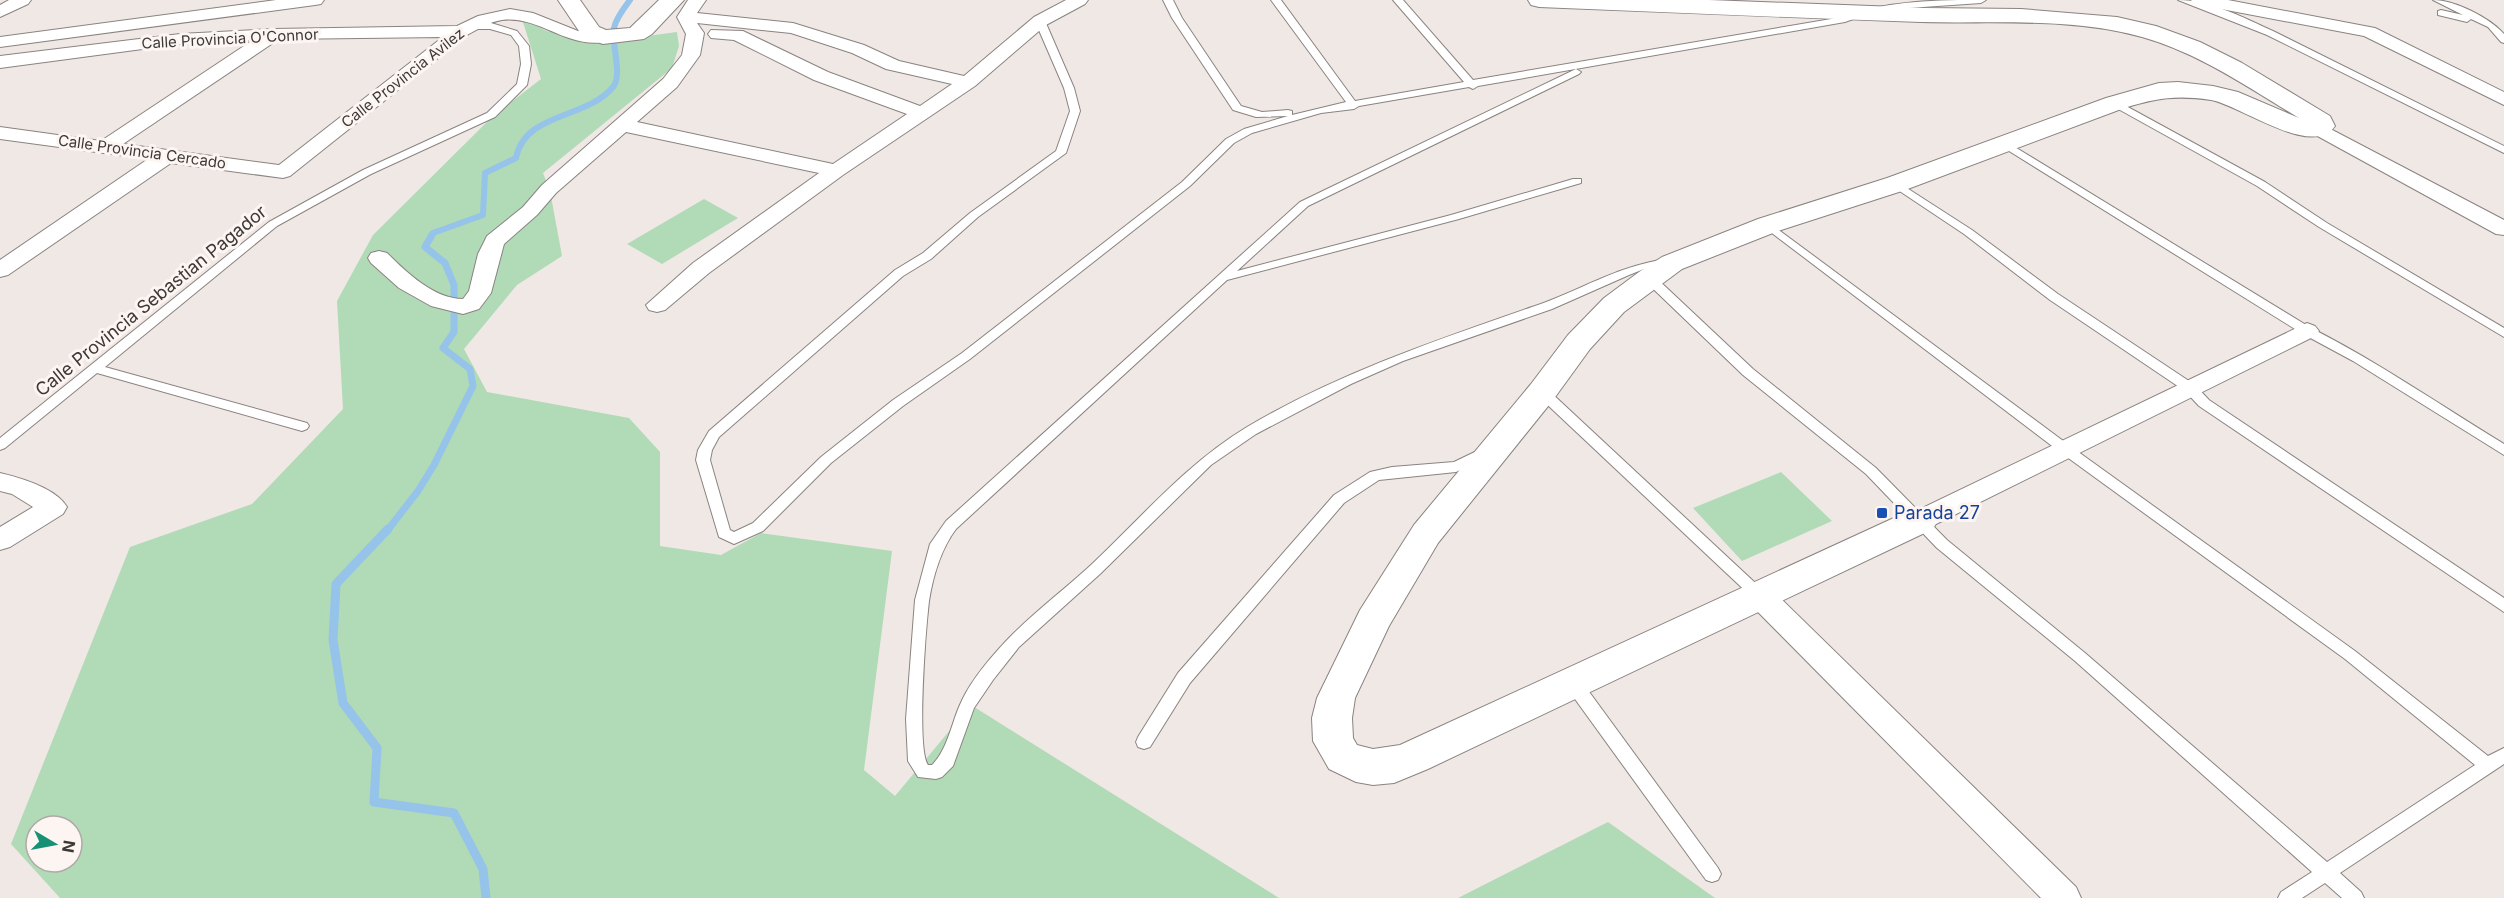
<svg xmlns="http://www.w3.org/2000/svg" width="2504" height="898" font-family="Inter,sans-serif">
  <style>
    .green { fill: #b1dab7; fill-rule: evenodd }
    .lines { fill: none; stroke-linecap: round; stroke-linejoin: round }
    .stream-far2 { stroke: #95c3ea; stroke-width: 6 }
    .stream-far1 { stroke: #95c3ea; stroke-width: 7 }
    .stream { stroke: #95c3ea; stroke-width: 9 }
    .lane-casing { stroke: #8a8380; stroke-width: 2 }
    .street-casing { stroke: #8a8380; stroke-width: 2 }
    .secondary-casing { stroke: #8a8380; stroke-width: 2 }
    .lane { fill: #fff; fill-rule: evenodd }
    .street { fill: #fff; fill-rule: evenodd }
    .secondary { fill: #fff; fill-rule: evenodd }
    .transit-dot { fill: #1a4fb4; stroke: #fdf5f2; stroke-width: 2 }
    .labels { text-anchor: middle; stroke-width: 6; stroke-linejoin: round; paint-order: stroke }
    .far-street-label { font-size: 15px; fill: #3c3937; stroke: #fdf5f2 }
    .street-label { font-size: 18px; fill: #3c3937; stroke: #fdf5f2 }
    .transit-label { font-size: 18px; fill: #164399; stroke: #fdf5f2; text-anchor: start }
  </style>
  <rect width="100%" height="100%" fill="#f0e8e5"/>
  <g class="green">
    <path d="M522,19L547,31L595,43L677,32L679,46L672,68L543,173L550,191L562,256L517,285L464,349L487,392L629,418L660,452V546L721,555L761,533L892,551L864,770L895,796L971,705L1279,898H60L11,844L130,547L252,504L343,409L337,301L373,235L492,117L541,79ZM36,826H72V862H36Z"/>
    <polygon points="704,199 738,218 662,264 627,244"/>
    <polygon points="1781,472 1832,521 1742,561 1693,508"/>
    <polygon points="1608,822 1715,898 1458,898"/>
  </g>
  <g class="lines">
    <path class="stream-far2" d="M431,236L433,233L483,215L485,173L516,158C525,112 587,119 613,87C623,75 611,44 614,28C616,18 624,8 630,0"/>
    <polyline class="stream-far1" points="387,531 418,491 434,465 473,386 470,369 443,348 454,332 454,285 445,263 425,247 432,235"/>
    <polyline class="stream" points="388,529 336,584 333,640 343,703 377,748 374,802 454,813 483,869 486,898"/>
    <g class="lane-casing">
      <g id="lane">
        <path d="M1163,0H1173L1182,18L1241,106L1262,112L1288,110L1292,111V115L1346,102L1271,0H1281L1355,101L1464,82L1393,0H1403L1473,80L1843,17C1889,0 1937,0 1986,0L1981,3L1894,9L1864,15L1845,22L1478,86L1473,89L1469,87L1359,106L1354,109L1321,113L1252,133L1234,143L1190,186L970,359L903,406L831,463L763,531L734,544L719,537L696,460L698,450L709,431L895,270L923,253L970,213L1056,151L1070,111L1064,88L1035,21L1037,19L1045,21L1074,88L1080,111L1066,153L978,217L931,259L903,276L719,437L712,450L710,460L730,530L734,532L753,523L821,457L893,400L962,353L1182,182L1226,139L1244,129L1288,116L1256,117L1233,110L1172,18Z"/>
        <path d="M2178,0C2211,0 2244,18 2273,31L2504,146V153L2267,35Z"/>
        <path d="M2433,0C2455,0 2490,18 2504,34V43L2501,42L2488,27L2471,19L2467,22L2438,15V11L2441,10L2463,15Z"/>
        <polygon points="491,23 517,31 529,46 531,64 527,85 495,117 371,174 277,226 105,367 307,423 309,426 307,429 302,431 97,373 5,448 0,450 0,438 269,222 363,170 487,113 517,84 521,64 519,46 511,35 490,29 470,29 465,26 470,23"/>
        <path d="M1576,69L1581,72L1579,74L1308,206L1237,271L1451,215L1573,179H1581V183L1459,219L1227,280L956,529C941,549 933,576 929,601C926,627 916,748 928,765H932C947,750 951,726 959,707C969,682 990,658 1008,639C1033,613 1064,590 1091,565C1141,518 1187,463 1247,427C1337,374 1434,341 1532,307C1580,291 1616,266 1667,259L1671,260L1673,263L1671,266L1644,269L1629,275L1552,309L1403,361L1351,384L1256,434L1211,465L1100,574L1019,647L993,680L974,708L953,766L942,777L936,779L918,777L908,761L906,719L915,600L930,544L946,521L1300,202Z"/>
        <polygon points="2115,100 2265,182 2327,223 2504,328 2504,337 2319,227 2257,186 2111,105 2110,103"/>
        <path d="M2005,141L2311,328C2378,362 2440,405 2504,444V455L2353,361L2303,334L2001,146V142Z"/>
        <polygon points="1896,181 1972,230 2058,294 2195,385 2209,400 2504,598 2504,612 2199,406 2185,391 2050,300 1964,234 1892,186 1892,182"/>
        <polygon points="1768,222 2070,446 2355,651 2488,756 2504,748 2504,764 2340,873 2361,892 2364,898 2342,898 2325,883 2302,898 2278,898 2281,892 2312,872 2075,661 1937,548 1866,474 1743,375 1645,281 1643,278 1645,275 1653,275 1753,369 1876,468 1947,540 2085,653 2327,862 2475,765 2345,659 2060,452 1764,227 1762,225"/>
        <polygon points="1542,388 1547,389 1765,592 1767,596 1765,600 1760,602 1755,600 1537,395 1536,392 1537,389"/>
        <polygon points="1481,449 1488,454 1486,457 1456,472 1379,480 1344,503 1190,683 1150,747 1144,749 1138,747 1136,742 1138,737 1178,673 1334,495 1370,472 1392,467 1454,462"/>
        <polygon points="1573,676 1579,678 1718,868 1721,874 1718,880 1712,882 1706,880 1567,688 1565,683 1567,678"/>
      </g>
    </g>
    <g class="street-casing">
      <g id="street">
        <polygon points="9,0 31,0 28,4 0,17 0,5"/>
        <polygon points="276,0 324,0 321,4 315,5 0,47 0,37"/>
        <path d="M688,0H706L697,13L793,23L864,45L899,61L964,76L1034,17L1066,0H1088L1085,4L1046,25L975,86L843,175L709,273L665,310L657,312L649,310L646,305L693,263L819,173L626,132L556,193L537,215L504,244L491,293L479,309L463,314L431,306L399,288L371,263L368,258L371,253L379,251L387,253C406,272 434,299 463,299L469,291L478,254L487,236L523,207L542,185L663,79L682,55L686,34L677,17ZM697,23L791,33L852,53L886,69L952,84L920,106L828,72L743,31L711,30L708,34L711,38L734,40L814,80L907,114L833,164L637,122L677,87L700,55L704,33Z"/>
        <polygon points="2191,0 2228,0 2375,28 2504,92 2504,105 2364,36 2200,5 2194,4"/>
        <path d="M510,9L533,13L578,31L609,33L612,37L609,41C568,51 540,15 502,20C489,22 478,29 467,35L290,176L283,178L171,163L8,275L0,277V260L148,159L0,139V127L101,141L253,40L180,44L0,68V56L180,34L273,29L457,26L478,16ZM443,37L279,165L123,144L279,39Z"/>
        <polygon points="2319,123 2504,220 2504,235 2496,234 2312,133 2309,129 2312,125"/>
        <polygon points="2307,323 2315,326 2319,331 2315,336 1930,527 1921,530 1912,527 1908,520 1912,513"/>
        <path d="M0,473C21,478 56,488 67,507L63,514L10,547L0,550V527L33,507L12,494L0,491Z"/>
        <polygon points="1760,585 1770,588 2076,887 2081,898 2041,898 1750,604 1746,596 1750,588"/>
      </g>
    </g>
    <g class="secondary-casing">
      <g id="secondary">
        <polygon points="558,0 580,0 599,27 606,30 630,28 659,0 684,0 652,34 644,39 603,44 583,37"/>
        <path d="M1528,0H1709L1924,8L2021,9L2117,17L2156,26L2200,42L2242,63L2330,116L2335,126C2312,159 2240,105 2211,100C2175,95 2158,98 2124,108L1905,190L1778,231L1682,269L1624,312L1590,349L1553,400L1438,543L1389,626L1355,698L1352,718L1353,738L1357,745L1373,749L1400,745L1909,511L1921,507L1933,511L1938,520L1933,529L1428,769L1394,783L1373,785L1356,782L1329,769L1313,741L1312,718L1317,698L1360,610L1414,525L1531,384L1568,335L1604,298L1639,272L1662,257L1758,219L1887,178L2106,98L2159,83L2178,82L2213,86L2238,92L2299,118C2249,88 2199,53 2142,37C2071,17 1994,24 1921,22C1793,18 1666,12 1539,7L1531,5Z"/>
      </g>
    </g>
    <use href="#lane" class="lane"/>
    <use href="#street" class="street"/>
    <use href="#secondary" class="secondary"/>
  </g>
  <rect class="transit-dot" x="1876" y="507" width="12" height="12" rx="3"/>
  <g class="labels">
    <g class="far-street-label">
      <text transform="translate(230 39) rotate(-3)" y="5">Calle Provincia O'Connor</text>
      <text transform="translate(403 78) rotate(-38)" y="5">Calle Provincia Avilez</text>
      <text transform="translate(142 152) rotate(8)" y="5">Calle Provincia Cercado</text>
    </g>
    <g class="street-label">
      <text transform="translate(151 301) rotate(-39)" y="6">Calle Provincia Sebastian Pagador</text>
    </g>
    <g class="transit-label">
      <text x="1894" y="519">Parada 27</text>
    </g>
  </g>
  <g transform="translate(54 844) rotate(100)"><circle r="28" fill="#fdf5f2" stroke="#b0aaa7" stroke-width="1.5"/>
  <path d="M0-4.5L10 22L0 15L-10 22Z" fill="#179074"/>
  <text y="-9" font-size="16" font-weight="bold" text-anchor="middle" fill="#3c3937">N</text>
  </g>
</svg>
